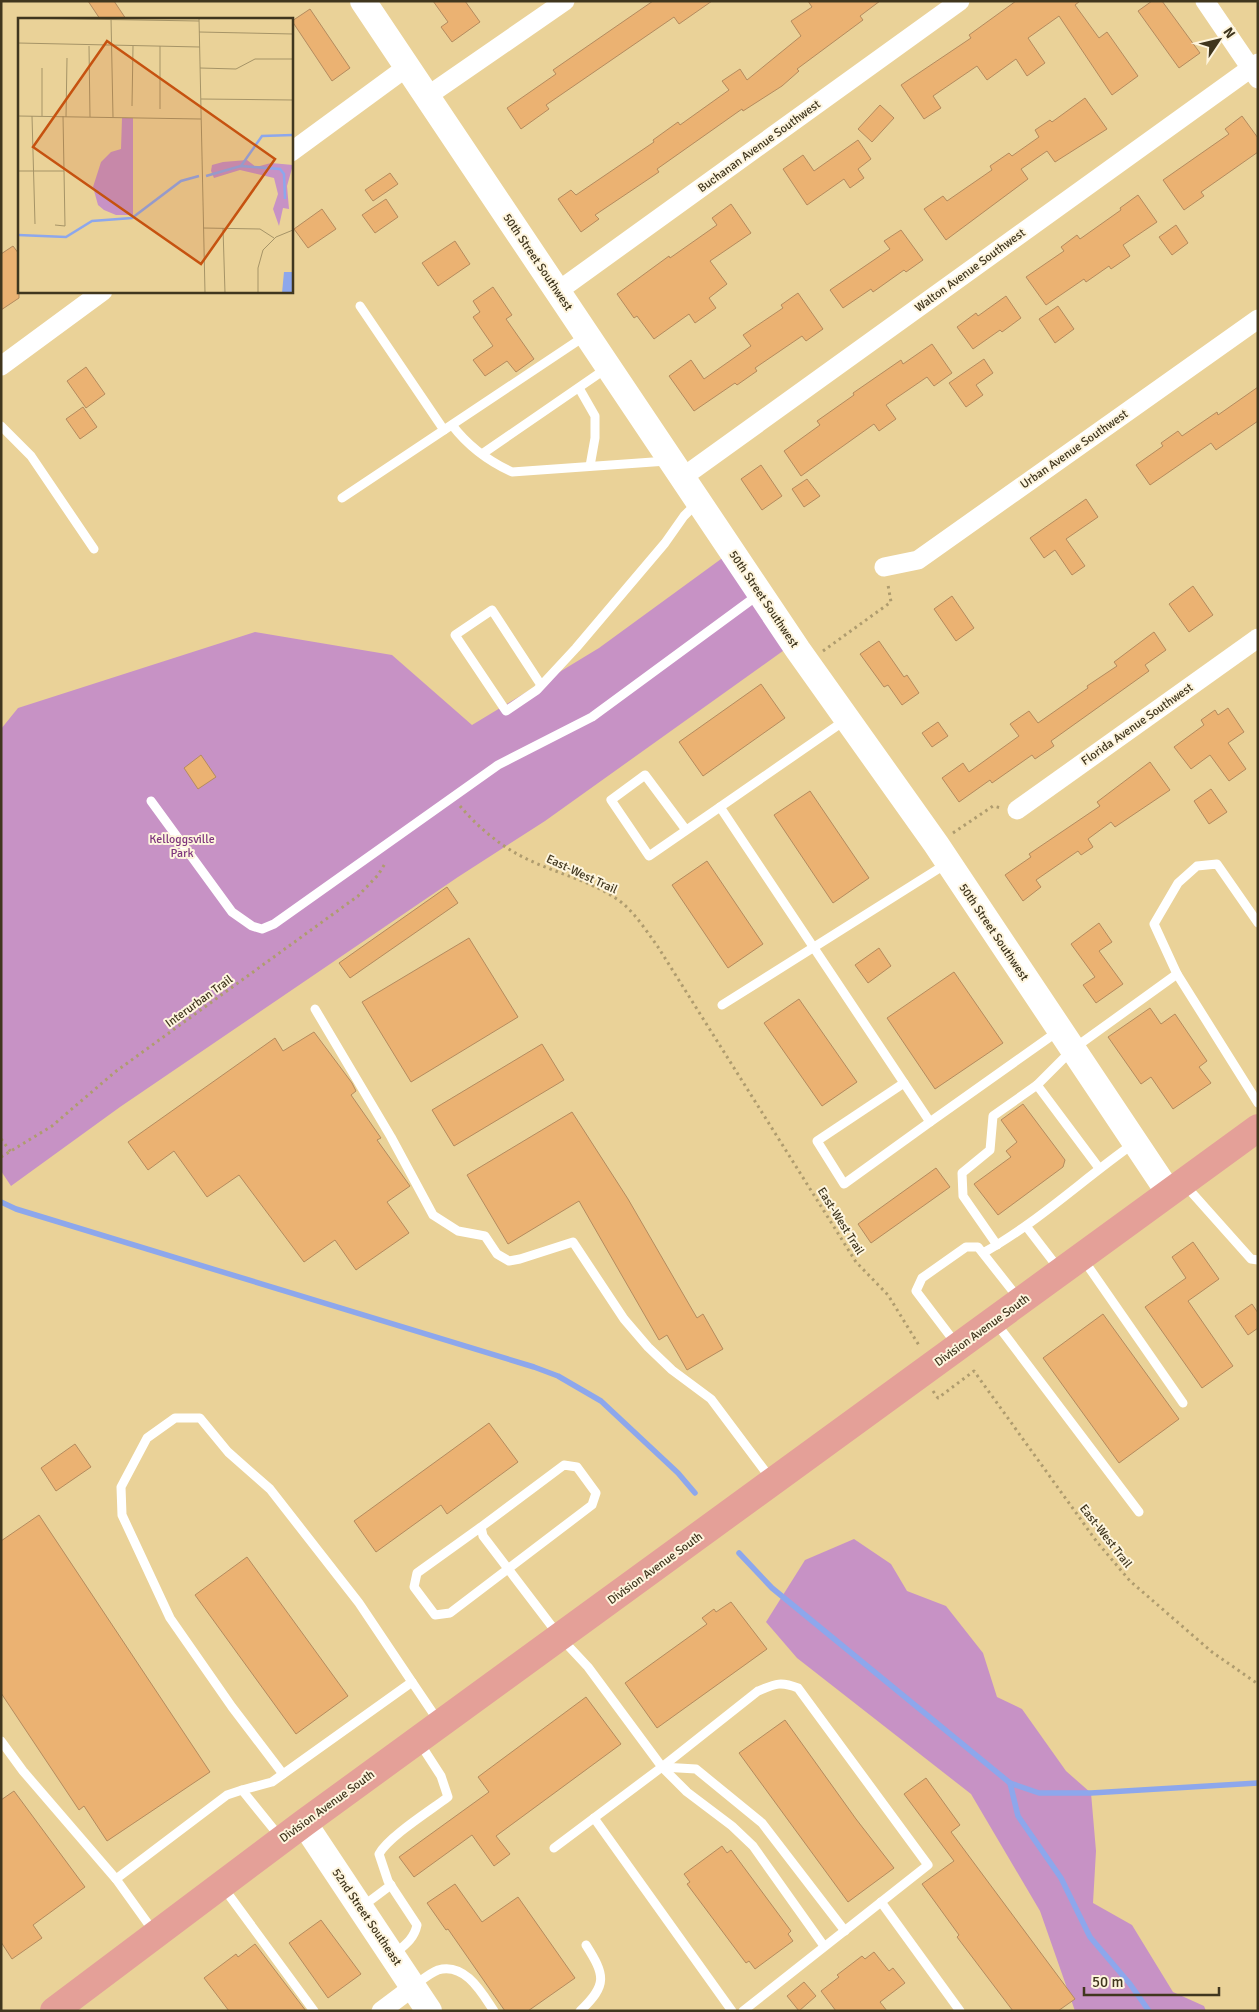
<svg xmlns="http://www.w3.org/2000/svg" width="1259" height="2012" font-family="Signika,sans-serif">
  <style>
    .green { fill: #c792c5 }
    .lines { fill: none; stroke-linecap: round; stroke-linejoin: round }
    .stream { stroke: #8da7ec; stroke-width: 5.5 }
    .building { fill: #ebb272; stroke: #b48b5e }
    .path { stroke: #af9c6e; stroke-width: 3; stroke-dasharray: 2.5 4; stroke-linecap: butt }
    .lane { stroke: #fff; stroke-width: 9 }
    .street { stroke: #fff; stroke-width: 19 }
    .secondary { stroke: #fff; stroke-width: 26 }
    .primary { stroke: #e4a098; stroke-width: 28 }
    .labels { text-anchor: middle; stroke-width: 4; stroke-linejoin: round; paint-order: stroke }
    .street-label { font-size: 12px; fill: #40361e; stroke: #fef5de }
    .park-label { font-size: 12px; fill: #7e367d; stroke: #fef5de }
    .inset-river { fill: none; stroke: #8da7ec; stroke-width: 2.5 }
    .inset-road { fill: none; stroke: #a69467; stroke-width: 1 }
    .view { fill: #c65210; fill-opacity: 0.15; stroke: #c65210; stroke-width: 2.5 }
    .inset-edge { fill: none; stroke: #40361e; stroke-width: 2.5 }
  </style>
  <rect width="100%" height="100%" fill="#ead298"/>
  <g class="green">
    <polygon points="732,551 794,643 545,821 458,877 120,1107 11,1186 1,1171 1,729 18,708 255,632 392,655 472,725 599,648"/>
    <polygon points="854,1539 891,1564 907,1591 946,1606 983,1653 997,1697 1022,1709 1066,1771 1091,1793 1096,1851 1093,1903 1132,1925 1173,1992 1204,2006 1206,2011 1075,2011 1040,1911 971,1794 797,1658 766,1622 805,1560"/>
  </g>
  <g class="lines">
    <g class="stream">
      <polyline points="1,1202 16,1209 534,1367 558,1376 601,1401 678,1473 695,1493"/>
      <polyline points="739,1553 772,1588 1010,1783 1039,1793 1091,1793 1258,1783"/>
      <polyline points="1010,1783 1018,1816 1061,1878 1090,1937 1130,1984 1149,2011"/>
    </g>
  </g>
  <g class="building">
    <polygon points="88,1 114,1 126,19 100,19"/>
    <polygon points="433,1 465,1 480,22 452,42 441,27 448,22"/>
    <polygon points="653,1 712,1 679,24 674,17 546,105 549,109 521,129 507,108 556,74 553,70"/>
    <polygon points="808,1 880,1 860,16 863,20 797,69 799,71 782,86 743,111 742,109 657,169 659,172 595,215 599,219 581,232 558,199 571,190 576,195 654,142 653,140 678,122 680,125 729,90 722,81 740,69 747,80 801,36 791,21 812,7"/>
    <polygon points="1016,1 1080,1 1075,5 1099,38 1107,32 1138,76 1112,95 1059,16 1028,38 1045,63 1027,76 1016,59 987,80 977,66 933,96 941,108 924,119 901,85 971,38 969,35"/>
    <polygon points="1152,1 1162,1 1200,53 1179,68 1138,11"/>
    <polygon points="310,9 350,68 332,81 292,21"/>
    <polygon points="1085,98 1107,129 1055,162 1047,151 1021,169 1028,179 946,240 924,209 943,196 947,201 992,170 990,166 1009,153 1012,156 1039,137 1035,130 1050,120 1052,122"/>
    <polygon points="880,105 894,118 872,142 858,129"/>
    <polygon points="1242,116 1258,138 1258,152 1201,192 1204,196 1184,210 1163,180 1229,134 1225,129"/>
    <polygon points="858,140 871,159 858,169 864,178 850,188 844,179 807,205 783,169 803,155 814,171"/>
    <polygon points="390,173 398,184 373,201 365,190"/>
    <polygon points="1138,195 1157,222 1123,245 1130,256 1111,269 1109,266 1086,282 1084,279 1046,305 1026,277 1064,251 1061,247 1077,235 1080,239 1121,210 1120,208"/>
    <polygon points="386,199 398,217 375,233 362,215"/>
    <polygon points="731,204 751,233 710,261 727,284 709,298 716,308 695,323 689,314 654,339 637,316 634,318 617,294 669,256 670,258 717,225 712,218"/>
    <polygon points="322,209 336,229 308,248 294,229"/>
    <polygon points="1176,225 1188,243 1172,255 1159,237"/>
    <polygon points="901,230 923,260 906,272 904,270 873,292 871,289 843,308 830,290 890,249 884,241"/>
    <polygon points="455,241 470,264 438,286 422,263"/>
    <polygon points="13,246 19,254 19,298 1,310 1,254"/>
    <polygon points="493,287 512,315 506,319 534,359 516,372 507,361 485,376 473,360 493,346 473,317 480,312 473,301"/>
    <polygon points="798,293 823,329 806,341 802,336 755,368 757,371 737,385 735,383 694,411 669,376 691,360 704,379 751,346 743,335 783,308 781,305"/>
    <polygon points="1006,296 1021,318 1002,332 1000,330 973,349 957,327 976,313 978,316"/>
    <polygon points="1058,306 1074,329 1055,343 1039,319"/>
    <polygon points="932,344 952,373 934,386 927,377 886,405 896,419 879,431 874,424 801,476 784,451 820,425 817,421 854,395 853,393 901,360 903,364"/>
    <polygon points="984,359 993,373 976,385 983,395 966,407 949,383"/>
    <polygon points="86,367 105,394 86,408 67,381"/>
    <polygon points="1258,387 1258,421 1216,450 1211,443 1150,485 1136,465 1163,446 1161,443 1178,431 1182,436 1217,412 1218,415"/>
    <polygon points="83,407 97,427 80,439 66,419"/>
    <polygon points="761,465 782,496 762,510 741,479"/>
    <polygon points="807,479 820,496 804,507 792,489"/>
    <polygon points="1086,499 1098,517 1066,539 1085,566 1072,575 1055,550 1044,558 1030,538"/>
    <polygon points="1193,586 1213,615 1189,632 1169,604"/>
    <polygon points="952,596 974,628 956,641 934,609"/>
    <polygon points="1154,632 1166,650 1145,665 1149,671 1051,741 1054,746 1035,759 1032,755 992,783 990,780 959,802 942,778 963,763 969,772 1019,736 1010,724 1029,711 1038,723 1088,688 1087,686 1117,666 1114,662"/>
    <polygon points="879,641 904,677 907,675 919,693 902,705 888,685 884,687 860,654"/>
    <polygon points="761,684 785,718 703,776 679,742"/>
    <polygon points="1228,708 1244,732 1228,743 1246,769 1229,781 1210,755 1191,769 1174,747 1204,725 1201,720 1215,710 1218,715"/>
    <polygon points="938,722 948,736 932,747 922,733"/>
    <polygon points="201,755 216,777 198,789 184,768"/>
    <polygon points="1150,762 1170,790 1115,827 1111,822 1088,839 1093,847 1081,855 1078,851 1036,880 1041,887 1023,901 1005,875 1031,857 1029,854 1100,806 1097,802"/>
    <polygon points="1211,789 1227,812 1209,824 1194,801"/>
    <polygon points="810,791 869,878 833,903 774,815"/>
    <polygon points="707,861 763,944 728,968 672,885"/>
    <polygon points="447,887 458,903 350,978 339,963"/>
    <polygon points="1099,923 1112,942 1099,951 1123,984 1096,1003 1083,985 1095,977 1071,944"/>
    <polygon points="469,938 518,1017 411,1082 362,1002"/>
    <polygon points="879,948 891,966 868,983 855,965"/>
    <polygon points="954,972 1003,1043 935,1089 887,1018"/>
    <polygon points="799,999 857,1082 822,1106 764,1023"/>
    <polygon points="1150,1008 1161,1024 1175,1014 1207,1061 1199,1067 1211,1083 1173,1109 1151,1077 1141,1084 1108,1037"/>
    <polygon points="314,1032 352,1083 356,1091 351,1095 381,1138 377,1140 410,1186 387,1202 409,1233 356,1270 335,1240 304,1262 239,1175 207,1197 174,1151 148,1170 128,1142 275,1038 283,1051"/>
    <polygon points="542,1044 564,1080 454,1146 432,1110"/>
    <polygon points="1023,1104 1065,1160 1063,1167 998,1215 974,1184 1011,1157 1006,1151 1017,1142 1001,1120"/>
    <polygon points="572,1112 628,1199 697,1318 703,1314 723,1349 687,1370 667,1335 659,1340 579,1201 508,1244 467,1175"/>
    <polygon points="936,1168 950,1187 871,1243 858,1224"/>
    <polygon points="1193,1242 1219,1279 1188,1301 1233,1366 1202,1388 1145,1307 1186,1278 1172,1257"/>
    <polygon points="1252,1304 1258,1313 1258,1328 1248,1335 1235,1316"/>
    <polygon points="1103,1314 1179,1419 1119,1463 1043,1358"/>
    <polygon points="489,1423 518,1462 447,1514 441,1505 376,1552 354,1521"/>
    <polygon points="75,1444 91,1467 56,1491 41,1468"/>
    <polygon points="39,1515 210,1772 107,1841 84,1806 79,1810 1,1693 1,1541"/>
    <polygon points="247,1557 348,1696 296,1734 195,1595"/>
    <polygon points="731,1602 767,1649 657,1728 625,1683 707,1624 702,1618 714,1609 716,1612"/>
    <polygon points="586,1697 621,1744 496,1836 510,1854 494,1866 472,1835 414,1877 399,1857 489,1792 478,1777"/>
    <polygon points="785,1720 856,1819 894,1868 848,1902 739,1753"/>
    <polygon points="926,1778 960,1825 951,1832 1075,1999 1058,2011 1013,2011 957,1937 959,1935 922,1884 954,1861 904,1794"/>
    <polygon points="14,1791 85,1887 33,1925 42,1938 12,1959 1,1942 1,1800"/>
    <polygon points="722,1846 727,1853 731,1850 791,1931 788,1934 793,1941 755,1969 749,1961 746,1963 687,1884 690,1882 684,1874"/>
    <polygon points="455,1884 482,1922 518,1897 575,1978 528,2011 505,2011 448,1929 446,1930 427,1903"/>
    <polygon points="321,1920 361,1974 328,1998 289,1943"/>
    <polygon points="255,1944 306,2011 229,2011 204,1978 236,1954 238,1957"/>
    <polygon points="874,1952 889,1971 893,1968 905,1983 880,2002 887,2011 836,2011 821,1991 839,1977 837,1975 862,1956 865,1959"/>
    <polygon points="804,1982 816,1996 799,2011 787,1996"/>
  </g>
  <g class="lines">
    <g class="path">
      <polyline points="823,651 891,602 888,585"/>
      <path d="M460,806C476,825 498,844 519,855C552,873 592,880 621,902C636,914 647,932 658,947L856,1262L888,1295L920,1347"/>
      <polyline points="953,833 993,806 1001,808"/>
      <polyline points="1,1139 11,1152"/>
      <polyline points="1,1157 52,1126 115,1072 358,896 378,875 386,862"/>
      <polyline points="933,1391 938,1398 974,1371 1097,1542 1130,1581 1212,1652 1258,1684"/>
    </g>
    <g class="lane">
      <polyline points="360,306 444,430"/>
      <polyline points="579,388 595,416 595,438 590,466"/>
      <path d="M452,425C468,446 488,461 512,472L667,461"/>
      <polyline points="1,426 31,456 94,549"/>
      <polyline points="482,454 607,368"/>
      <polyline points="342,498 585,336"/>
      <polyline points="541,685 492,610 455,635 506,711 537,690 576,648 665,543 684,516 697,503"/>
      <polyline points="844,721 720,807 930,1122 1057,1032"/>
      <polyline points="151,801 232,912 252,926 262,929 274,924 498,765 592,717 758,595"/>
      <polyline points="686,830 645,775 611,800 649,856 720,807"/>
      <polyline points="1177,974 1258,1103"/>
      <polyline points="722,1005 946,864"/>
      <polyline points="315,1009 391,1137 433,1215 458,1231 485,1236 497,1254 509,1261 520,1259 573,1242 624,1319 648,1347 672,1370 711,1399 771,1479"/>
      <polyline points="904,1083 817,1141 844,1184 930,1122"/>
      <polyline points="1099,1168 1037,1085 1073,1049 1177,974 1154,924 1178,883 1197,866 1217,864 1258,923"/>
      <polyline points="1185,1185 1251,1259 1258,1260"/>
      <polyline points="1026,1226 1059,1269"/>
      <polyline points="997,1245 963,1196 962,1173 990,1150 993,1116 1037,1085"/>
      <path d="M983,1253C1037,1223 1082,1180 1133,1144"/>
      <polyline points="1083,1259 1183,1403"/>
      <polyline points="996,1323 1139,1512"/>
      <polyline points="957,1345 916,1291 922,1278 966,1247 978,1247 1019,1299"/>
      <polyline points="481,1527 417,1573 414,1587 435,1615 450,1613 592,1505 596,1493 577,1467 564,1465 481,1527 483,1536 560,1637 588,1667 662,1767 554,1848"/>
      <polyline points="1,1741 23,1771 116,1879 154,1932"/>
      <path d="M662,1767L758,1691C775,1684 780,1681 798,1688L928,1865L743,2011"/>
      <polyline points="662,1767 696,1769 762,1823 845,1931"/>
      <polyline points="662,1767 687,1792 732,1826 753,1846 824,1946"/>
      <polyline points="283,1774 232,1707 170,1618 122,1515 121,1487 147,1438 175,1418 200,1418 228,1452 270,1489 359,1603 412,1682"/>
      <polyline points="242,1790 272,1782 412,1682 439,1722"/>
      <polyline points="594,1818 732,2011"/>
      <polyline points="116,1879 227,1795 242,1790 280,1837"/>
      <polyline points="223,1887 314,2011"/>
      <polyline points="881,1902 960,2011"/>
      <polyline points="363,1906 391,1885"/>
      <path d="M394,1954C405,1945 414,1939 417,1925L388,1881L379,1854C388,1837 431,1810 448,1797L441,1776L419,1742"/>
      <path d="M415,1985C422,1980 430,1973 438,1970C465,1962 482,1993 494,2011"/>
      <path d="M580,2011C608,1985 605,1975 586,1945"/>
    </g>
    <g class="street">
      <polyline points="1205,1 1258,79"/>
      <polyline points="426,97 565,1"/>
      <polyline points="291,152 407,67"/>
      <polyline points="558,291 960,1"/>
      <polyline points="1,366 103,291"/>
      <polyline points="683,477 1258,63"/>
      <polyline points="884,567 918,560 1258,319"/>
      <polyline points="1017,810 1258,638"/>
      <polyline points="381,2011 413,1987"/>
    </g>
    <g class="secondary">
      <polyline points="363,1 798,650 936,844 1169,1193"/>
      <polyline points="304,1823 429,2011"/>
    </g>
    <polyline class="primary" points="54,2011 304,1823 1258,1128"/>
  </g>
  <g class="labels">
    <g class="street-label">
      <text transform="translate(759 146) rotate(-36)" y="4">Buchanan Avenue Southwest</text>
      <text transform="translate(538 262) rotate(56)" y="4">50th Street Southwest</text>
      <text transform="translate(970 270) rotate(-36)" y="4">Walton Avenue Southwest</text>
      <text transform="translate(1074 449) rotate(-35)" y="4">Urban Avenue Southwest</text>
      <text transform="translate(764 599) rotate(56)" y="4">50th Street Southwest</text>
      <text transform="translate(1137 724) rotate(-35)" y="4">Florida Avenue Southwest</text>
      <text transform="translate(582 874) rotate(25)" y="4">East-West Trail</text>
      <text transform="translate(994 932) rotate(56)" y="4">50th Street Southwest</text>
      <text transform="translate(199 1001) rotate(-36)" y="4">Interurban Trail</text>
      <text transform="translate(841 1221) rotate(58)" y="4">East-West Trail</text>
      <text transform="translate(982 1330) rotate(-36)" y="4">Division Avenue South</text>
      <text transform="translate(1106 1536) rotate(52)" y="4">East-West Trail</text>
      <text transform="translate(655 1568) rotate(-36)" y="4">Division Avenue South</text>
      <text transform="translate(327 1806) rotate(-36)" y="4">Division Avenue South</text>
      <text transform="translate(367 1917) rotate(56)" y="4">52nd Street Southeast</text>
    </g>
    <g class="park-label">
      <text x="182" y="843">Kelloggsville<tspan x="182" dy="14">Park</tspan></text>
    </g>
  </g>
  <g transform="translate(18 18)">
    <rect width="275" height="275" fill="#ead298"/>
    <path d="M104,100H115V197H98L86,192L80,187L75,169L83,144L93,134L103,131ZM229,142L238,149L253,145L275,147L269,168L271,191L265,190L261,208L255,191L260,176L256,160L222,152L196,160L193,153L194,147L205,144Z" fill="#c792c5"/>
    <path d="M266,254H275V275H264Z" fill="#8da7ec"/>
    <path class="inset-river" d="M223,148L262,151L266,156L267,181M188,158L223,148L244,118L275,117M0,217L48,219L74,203L114,200L163,163L181,158"/>
    <path class="inset-road" d="M0,0L181,3M93,0L95,99M181,0L187,275M181,14L275,16M0,25L182,29M71,28L72,99M142,28V91M182,50L218,51L237,41H275M183,81L275,82M114,88L115,28M0,98L183,101M14,98L17,206M24,98V50M48,99L49,40M0,153H46M37,207L47,208L45,98M185,210L242,211L256,220M205,210L207,275M240,275V250L245,232L258,219L275,212"/>
    <path class="view" d="M89,23L257,141L183,246L15,129Z"/>
    <rect width="275" height="275" class="inset-edge"/>
  </g>
  <rect width="1259" height="2012" fill="none" stroke="#40361e" stroke-width="5"/>
  <g transform="translate(1219 40) rotate(55)" stroke="#fef5de" stroke-width="4" paint-order="stroke">
  <path d="M0-4L9 19L0 12L-9 19Z" fill="#40361e"/>
  <text y="-8" font-size="14" font-weight="bold" text-anchor="middle" fill="#40361e">N</text>
  </g>
  <path d="M1084 1987v8h135v-8" fill="none" stroke="#40361e" stroke-width="2.5"/>
  <text x="1092" y="1987" font-size="15" fill="#40361e" stroke="#fef5de" stroke-width="4" paint-order="stroke">50 m</text>
</svg>
